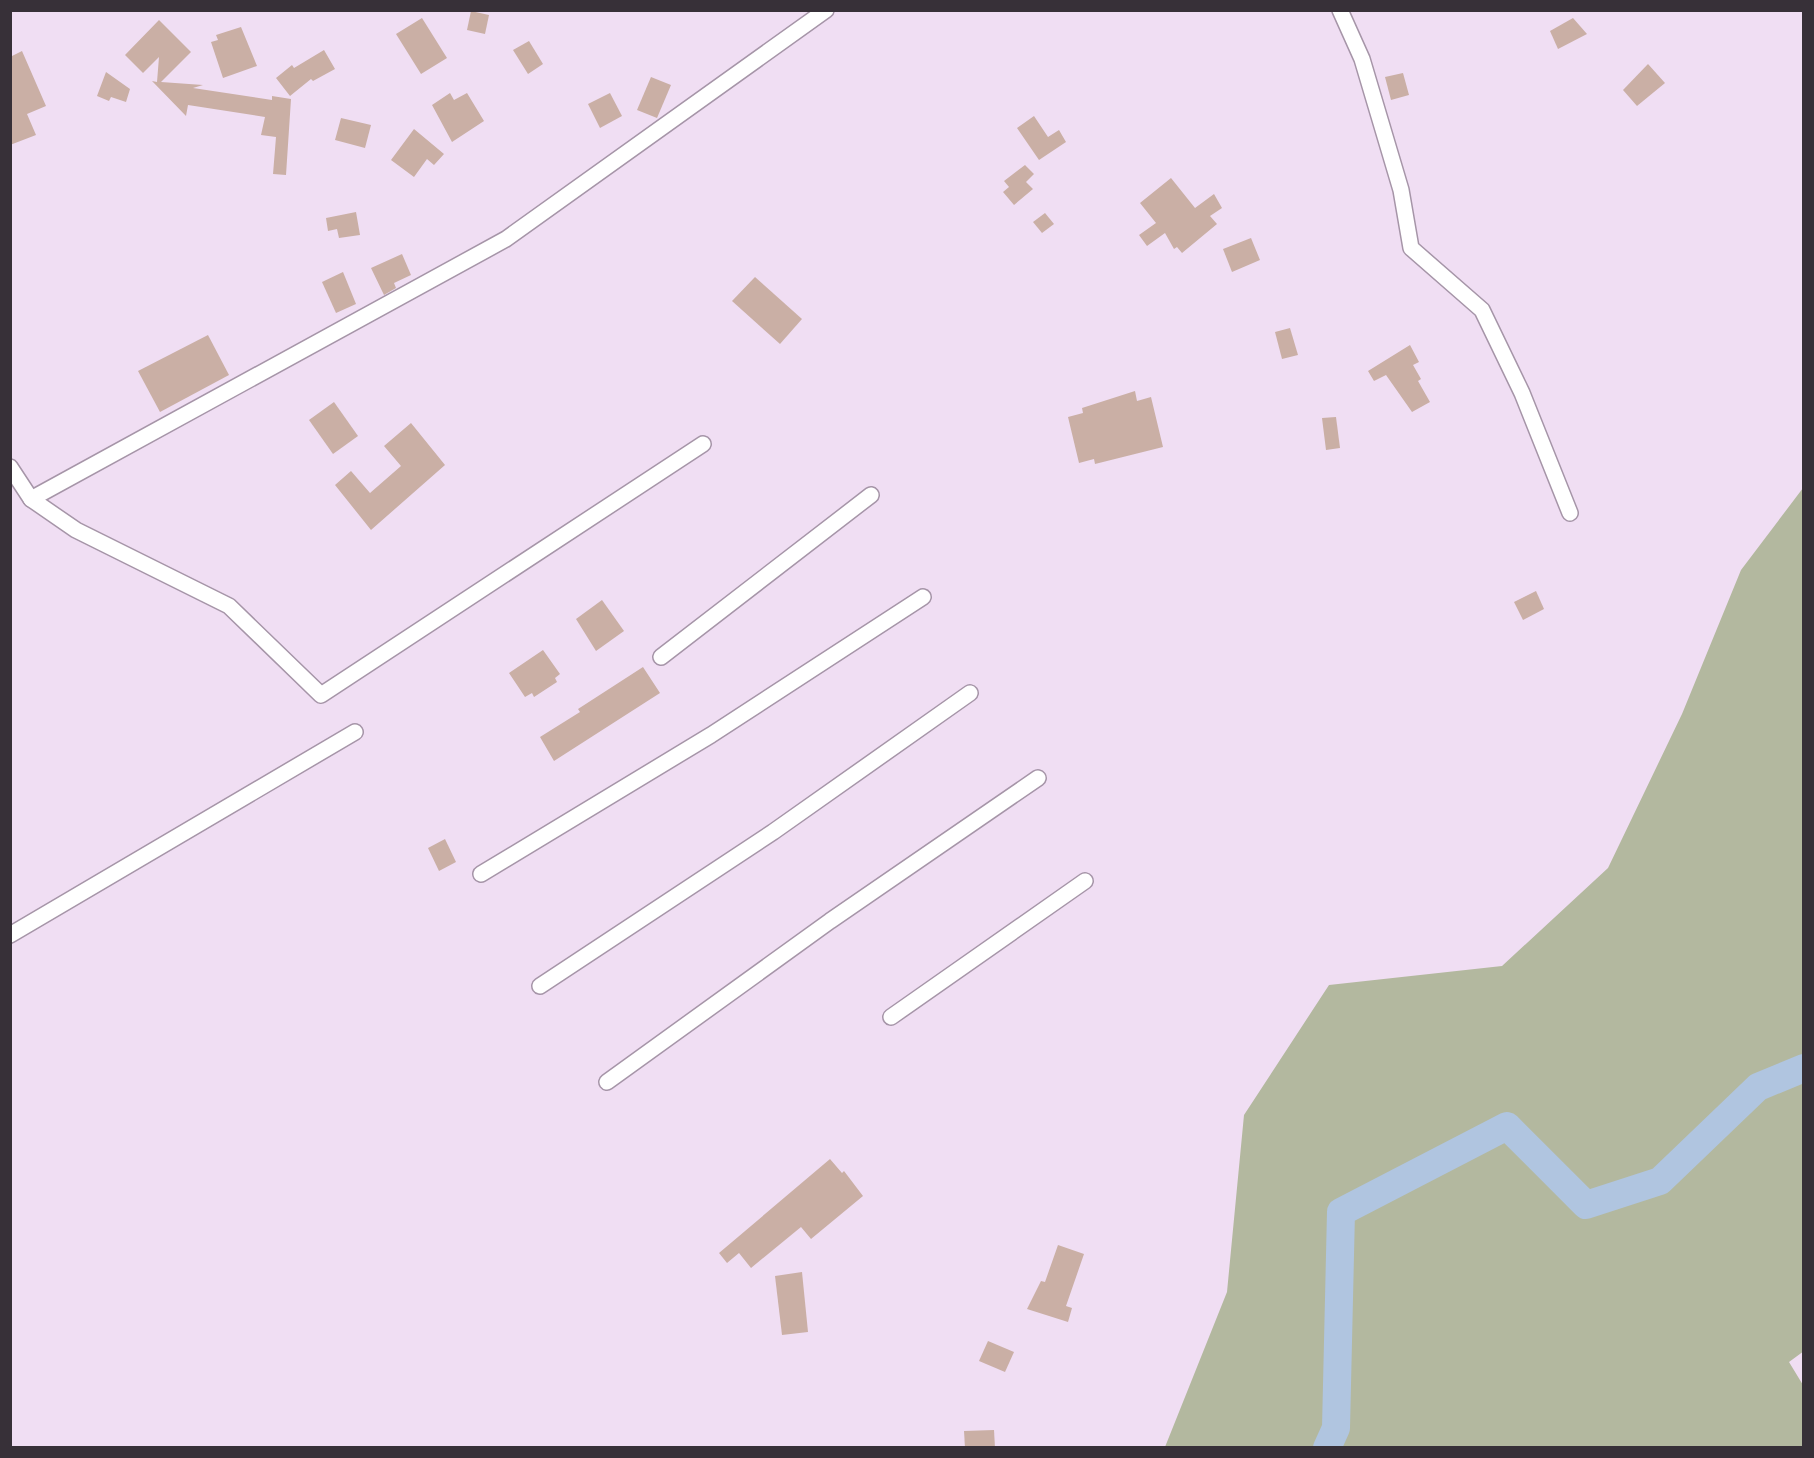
<svg xmlns="http://www.w3.org/2000/svg" width="1814" height="1458" font-family="'Noto Serif',serif">
  <style>
    .green { fill: #b3b89f }
    .lines { fill: none; stroke-linecap: round; stroke-linejoin: round }
    .river { stroke: #b0c5e0; stroke-width: 28 }
    .building { fill: #caafa5 }
    .minor-casing { stroke: #a695a8; stroke-width: 18 }
    .minor { stroke: #fff; stroke-width: 15 }
  </style>
  <rect width="100%" height="100%" fill="#f0def3"/>
  <polygon class="green" points="1803,488 1804,1351 1789,1362 1803,1385 1803,1447 1165,1447 1227,1292 1244,1115 1329,985 1502,966 1608,868 1682,714 1741,570"/>
  <g class="lines">
    <polyline class="river" points="1327,1448 1336,1428 1341,1212 1507,1126 1586,1205 1660,1181 1758,1087 1804,1068"/>
  </g>
  <g class="building">
    <polygon points="471,11 489,15 485,34 467,30"/>
    <polygon points="422,18 447,58 421,74 396,34"/>
    <polygon points="1573,18 1587,34 1558,49 1550,31"/>
    <polygon points="159,20 191,52 161,82 203,85 193,88 272,100 272,96 291,99 286,175 273,174 276,137 261,135 265,117 188,105 186,116 152,81 157,82 159,57 143,73 125,55"/>
    <polygon points="241,27 257,66 223,78 211,42 218,40 216,35"/>
    <polygon points="529,41 543,64 528,74 513,50"/>
    <polygon points="324,50 335,69 313,81 311,79 290,96 276,78 292,65 294,68"/>
    <polygon points="22,51 46,106 27,114 36,135 10,145 10,57"/>
    <polygon points="1648,64 1665,83 1637,106 1623,90"/>
    <polygon points="106,72 130,89 126,102 111,97 109,101 97,96"/>
    <polygon points="1403,73 1409,95 1391,100 1385,77"/>
    <polygon points="651,77 671,85 657,118 637,110"/>
    <polygon points="450,93 454,100 467,93 484,121 452,142 432,105"/>
    <polygon points="610,93 622,116 600,128 588,104"/>
    <polygon points="1034,116 1048,137 1059,130 1066,142 1039,160 1017,128"/>
    <polygon points="341,118 371,125 365,148 335,140"/>
    <polygon points="414,129 444,154 434,165 427,159 414,177 391,160"/>
    <polygon points="1025,165 1034,174 1026,182 1033,189 1014,205 1003,192 1009,187 1004,181"/>
    <polygon points="1171,178 1195,208 1214,194 1222,208 1210,216 1217,224 1182,253 1177,247 1174,249 1165,233 1147,246 1139,235 1156,223 1140,203"/>
    <polygon points="356,212 360,235 339,238 337,229 328,231 326,218"/>
    <polygon points="1045,213 1054,224 1042,233 1033,222"/>
    <polygon points="1251,238 1260,260 1232,272 1223,249"/>
    <polygon points="402,254 411,275 394,283 396,288 384,295 371,268"/>
    <polygon points="343,272 356,304 336,313 322,282"/>
    <polygon points="755,277 802,319 780,344 732,301"/>
    <polygon points="1290,328 1298,355 1282,359 1275,332"/>
    <polygon points="208,335 229,375 160,412 138,371"/>
    <polygon points="1410,345 1419,362 1413,365 1421,379 1418,381 1430,402 1412,412 1386,375 1374,381 1368,371"/>
    <polygon points="1135,391 1137,401 1151,397 1163,447 1095,464 1094,459 1079,463 1068,417 1083,413 1082,408"/>
    <polygon points="334,402 358,436 333,454 309,420"/>
    <polygon points="1336,417 1340,448 1326,450 1322,418"/>
    <polygon points="411,423 445,465 371,530 335,485 351,471 370,493 401,466 384,446"/>
    <polygon points="1536,591 1544,609 1523,620 1514,602"/>
    <polygon points="602,600 624,631 596,651 576,619"/>
    <polygon points="543,650 560,674 555,678 557,682 534,697 532,693 525,697 509,673"/>
    <polygon points="643,667 660,693 554,761 540,737 580,712 578,709"/>
    <polygon points="445,839 456,862 439,871 428,848"/>
    <polygon points="830,1159 842,1173 844,1171 863,1196 811,1239 801,1227 751,1268 739,1253 727,1263 719,1253"/>
    <polygon points="1058,1245 1084,1254 1066,1306 1072,1308 1068,1322 1027,1309 1041,1281 1045,1282"/>
    <polygon points="802,1272 808,1332 782,1335 775,1276"/>
    <polygon points="988,1341 1014,1352 1005,1372 979,1361"/>
    <polygon points="994,1430 995,1448 965,1448 964,1431"/>
  </g>
  <g class="lines">
    <g class="minor-casing">
      <g id="minor">
        <polyline points="1340,10 1362,59 1401,190 1411,248 1482,310 1522,393 1570,513"/>
        <polyline points="10,467 31,499 76,530 229,606 321,695 703,444"/>
        <polyline points="31,499 506,239 826,10"/>
        <polyline points="661,657 871,495"/>
        <polyline points="481,874 711,735 923,597"/>
        <polyline points="10,935 355,732"/>
        <polyline points="540,986 773,832 970,693"/>
        <polyline points="891,1017 1085,881"/>
        <polyline points="607,1082 830,921 1038,778"/>
      </g>
    </g>
    <use href="#minor" class="minor"/>
  </g>
  <rect width="1814" height="1458" fill="none" stroke="#373038" stroke-width="24"/>
</svg>
